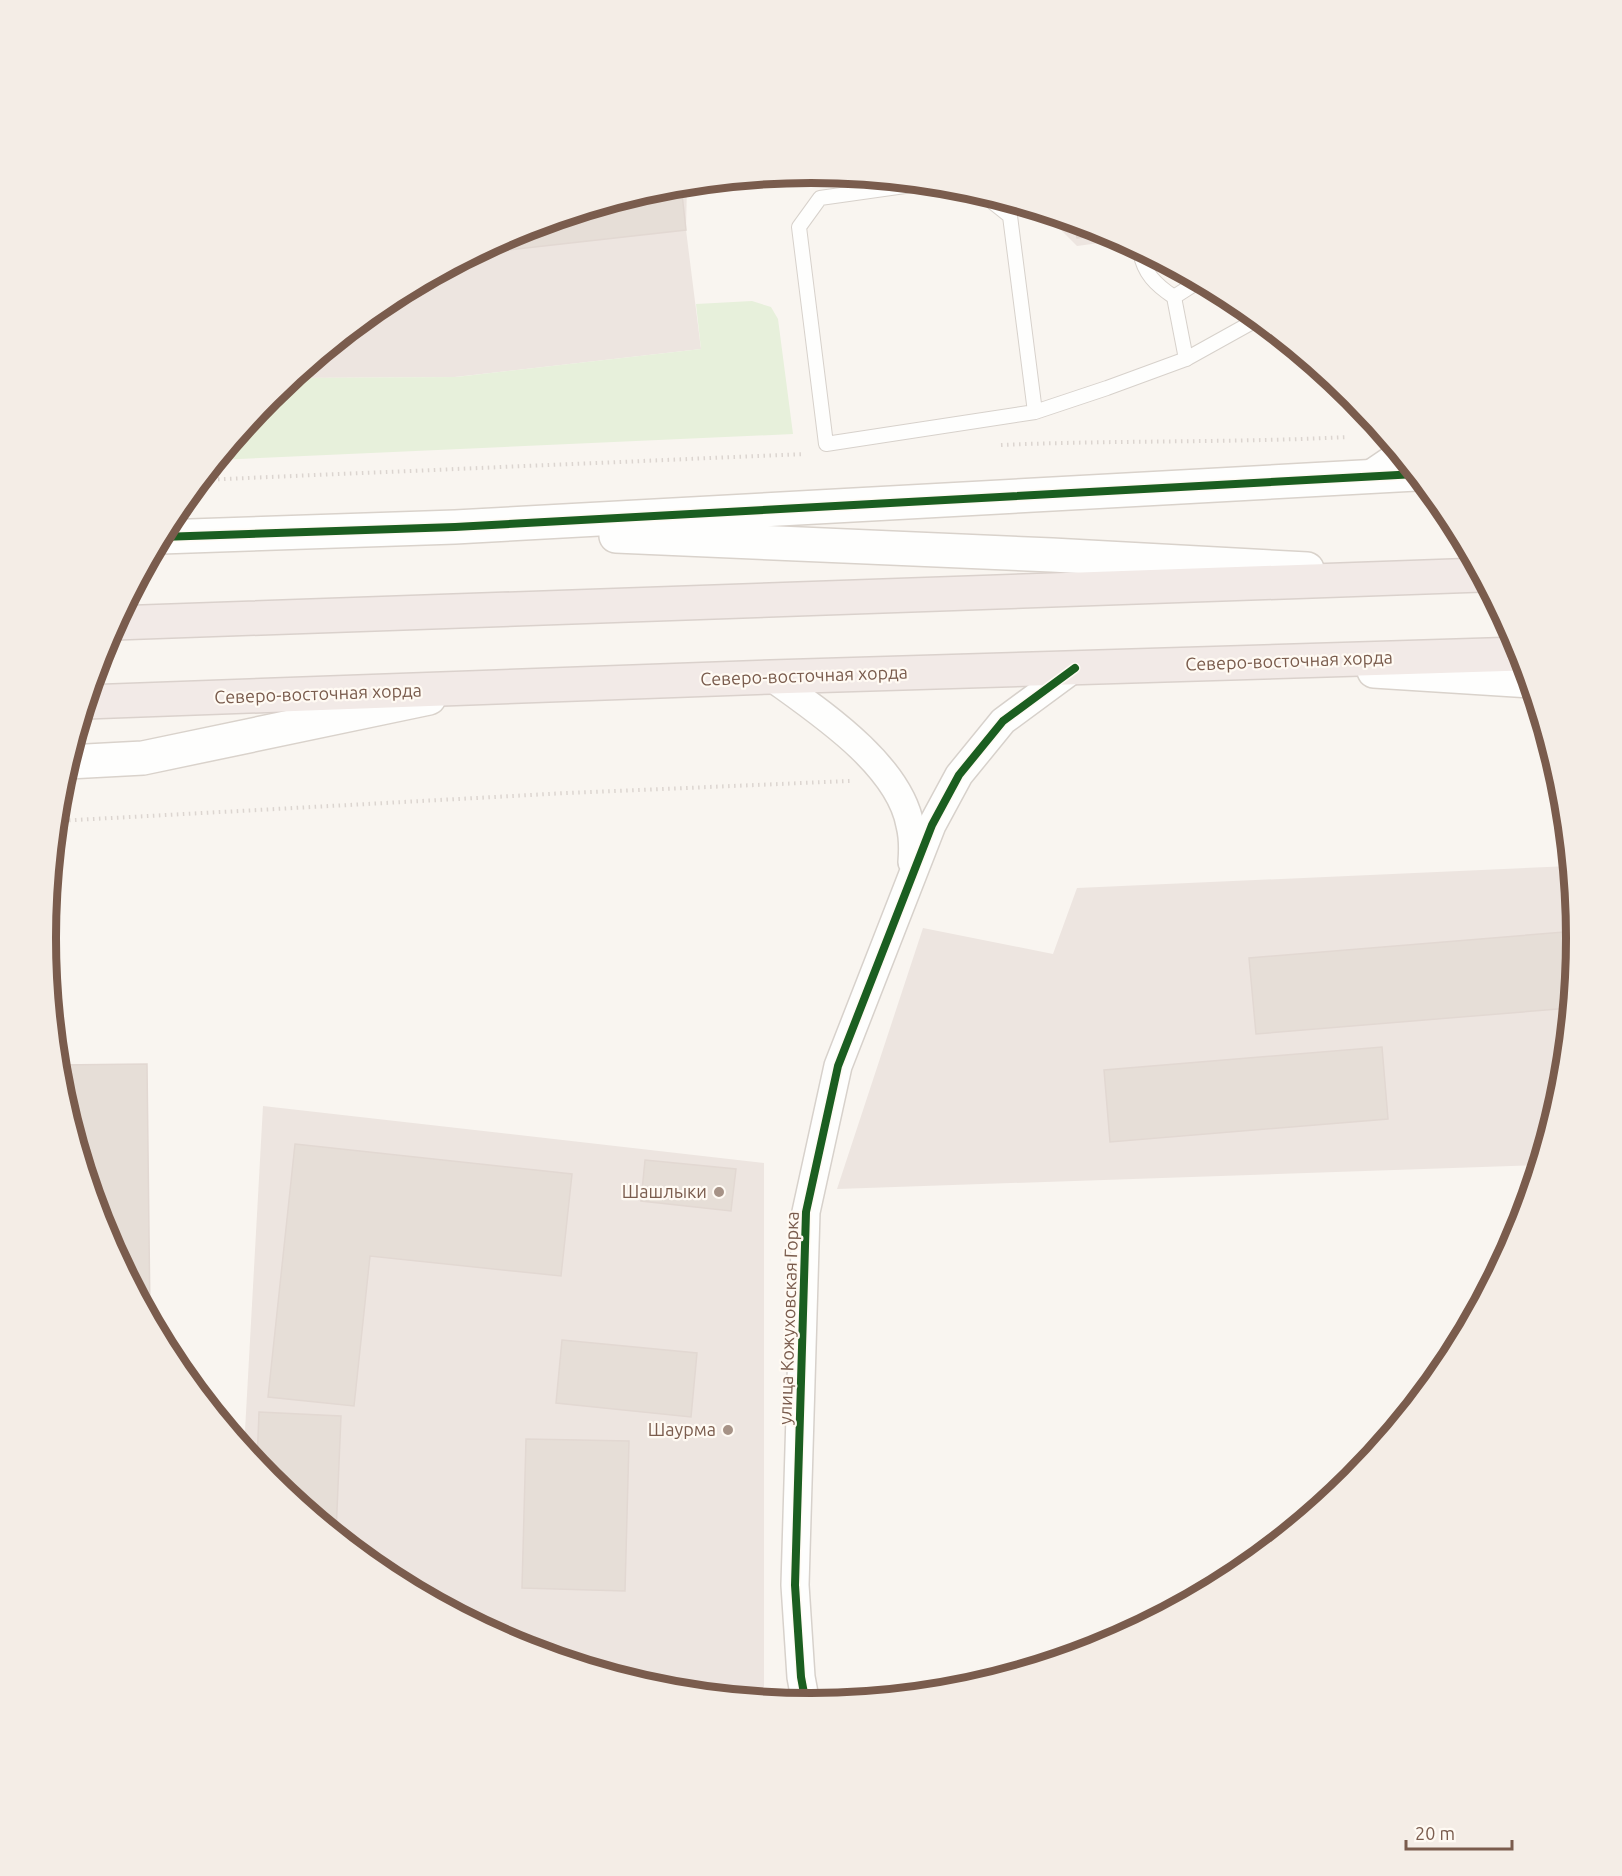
<svg xmlns="http://www.w3.org/2000/svg" width="1622" height="1876" font-family="Ubuntu,sans-serif">
  <style>
    .industrial { fill: #ede5e0 }
    .green { fill: #e7f0db }
    .building { fill: #e6ded7; stroke: #e2d8d2; stroke-width: 1.5 }
    .lines { fill: none; stroke-linecap: round; stroke-linejoin: round }
    .lane-casing { stroke: #d7d1cb; stroke-width: 16 }
    .street-casing { stroke: #d7d1cb; stroke-width: 30 }
    .secondary-casing { stroke: #d9d2cb; stroke-width: 36 }
    .highway-casing { stroke: #dad1cc; stroke-width: 36 }
    .path { stroke: #dcd5d0; stroke-width: 4; stroke-dasharray: 1.5 4.5; stroke-linecap: butt }
    .lane { stroke: #fefefd; stroke-width: 14 }
    .street { stroke: #fefefd; stroke-width: 27 }
    .secondary { stroke: #fefefd; stroke-width: 33 }
    .highway { stroke: #f2eae7; stroke-width: 33 }
    .cycleway-casing { stroke: #fffaf3; stroke-width: 11 }
    .cycleway { stroke: #1b5e20; stroke-width: 8 }
    .poi-dot { fill: #a69286; stroke: #fffaf3; stroke-width: 2 }
    .labels { text-anchor: middle; stroke-width: 4.5; stroke-linejoin: round; paint-order: stroke }
    .street-label { font-size: 18px; fill: #7a5c4d; stroke: #fffaf3 }
    .poi-label { font-size: 18px; fill: #7a5c4d; stroke: #fffaf3; text-anchor: end }
    .rim { fill: none; stroke: #7a5c4d; stroke-width: 8 }
  </style>
  <rect width="100%" height="100%" fill="#f9f5f0"/>
  <g class="industrial">
    <polygon points="687,184 686,230 701,349 455,377 292,378 386,301 518,230 662,187"/>
    <polygon points="1043,212 1104,230 1122,240 1077,246"/>
    <polygon points="1570,866 1577,938 1562,1088 1539,1165 837,1189 923,928 1053,954 1077,888"/>
    <polygon points="263,1106 764,1163 764,1699 661,1689 518,1646 385,1575 269,1479 244,1449"/>
  </g>
  <polygon class="green" points="752,301 771,307 778,319 793,434 217,460 270,396 292,378 456,377 701,349 696,304"/>
  <g class="building">
    <polygon points="681,185 686,230 473,254 518,230 662,187"/>
    <polygon points="1075,222 1104,230 1112,234 1077,238"/>
    <polygon points="1576,931 1570,1008 1256,1034 1249,958"/>
    <polygon points="1382,1047 1388,1119 1110,1142 1104,1070"/>
    <polygon points="147,1064 150,1318 103,1231 60,1087 57,1065"/>
    <polygon points="295,1144 572,1174 561,1276 370,1256 354,1406 268,1397"/>
    <polygon points="645,1160 736,1169 731,1211 641,1201"/>
    <polygon points="562,1340 697,1353 691,1417 556,1403"/>
    <polygon points="259,1412 341,1416 336,1534 269,1479 257,1464"/>
    <polygon points="526,1439 629,1441 625,1591 522,1588"/>
  </g>
  <g class="lines">
    <g class="lane-casing">
      <g id="lane">
        <path d="M1140,250C1143,273 1156,285 1174,297L1186,359"/>
        <polyline points="1174,297 1199,281"/>
        <polyline points="1035,412 1010,216 985,196 912,185 820,198 799,227 826,444 1035,412 1107,388 1186,359 1258,319"/>
      </g>
    </g>
    <g class="street-casing">
      <g id="street">
        <polyline points="1369,475 1400,454"/>
        <path d="M771,677C818,711 899,764 910,825C913,837 913,850 912,862"/>
        <polyline points="806,1704 801,1677 795,1585 806,1212 838,1066 932,825 959,775 1003,721 1075,668"/>
      </g>
    </g>
    <g class="secondary-casing">
      <g id="secondary">
        <polyline points="616,536 1052,555 1307,569"/>
        <polyline points="161,537 455,527 1416,474"/>
        <polyline points="1374,671 1530,681"/>
        <polyline points="68,762 143,758 429,698"/>
      </g>
    </g>
    <g class="highway-casing">
      <g id="highway">
        <polyline points="115,623 1481,575"/>
        <polyline points="86,702 771,677 1521,654"/>
      </g>
    </g>
    <g class="path">
      <path d="M1001,445C1117,440 1232,443 1348,437"/>
      <polyline points="200,480 805,454"/>
      <polyline points="57,821 567,793 850,781"/>
    </g>
    <use href="#lane" class="lane"/>
    <use href="#street" class="street"/>
    <use href="#secondary" class="secondary"/>
    <use href="#highway" class="highway"/>
    <g class="cycleway-casing">
      <g id="cycleway">
        <polyline points="161,537 455,527 1416,474"/>
        <polyline points="806,1704 801,1677 795,1585 806,1212 838,1066 932,825 959,775 1003,721 1075,668"/>
      </g>
    </g>
    <use href="#cycleway" class="cycleway"/>
  </g>
  <g class="poi-dot">
    <circle cx="719" cy="1192" r="6"/>
    <circle cx="728" cy="1430" r="6"/>
  </g>
  <g class="labels">
    <g class="street-label">
      <text transform="translate(1289 661) rotate(-2)" y="6">Северо-восточная хорда</text>
      <text transform="translate(804 676) rotate(-2)" y="6">Северо-восточная хорда</text>
      <text transform="translate(318 694) rotate(-2)" y="6">Северо-восточная хорда</text>
      <text transform="translate(789 1318) rotate(-88)" y="6">улица Кожуховская Горка</text>
    </g>
    <g class="poi-label">
      <text x="707" y="1198">Шашлыки</text>
      <text x="716" y="1436">Шаурма</text>
    </g>
  </g>
  <path d="M0 0H1622V1876H0ZM56 938a755 755 0 1 1 1510 0a755 755 0 1 1-1510 0Z" fill="#f4ede6" fill-rule="evenodd"/>
  <path class="rim" d="M56 938a755 755 0 1 1 1510 0a755 755 0 1 1-1510 0Z"/>
  <path d="M1406 1840v9h106v-9" fill="none" stroke="#7a5c4d" stroke-width="3"/>
  <text x="1415" y="1840" font-size="18" fill="#7a5c4d" stroke="#fffaf3" stroke-width="4.5" paint-order="stroke">20 m</text>
</svg>
